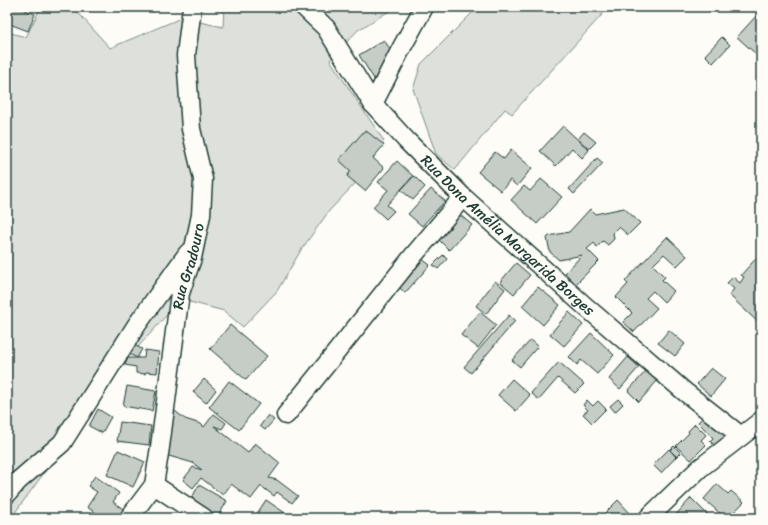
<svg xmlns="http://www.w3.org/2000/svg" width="768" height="525" font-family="Sriracha,sans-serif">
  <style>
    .green { fill: #dde0db; stroke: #7e8e88 }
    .building { fill: #c6cdc7; stroke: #1f3d34 }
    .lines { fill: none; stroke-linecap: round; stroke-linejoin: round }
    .minor-casing { stroke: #1f3d34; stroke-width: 21 }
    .minor { stroke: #fdfcf7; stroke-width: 18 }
    .labels { text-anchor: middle; stroke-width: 4; stroke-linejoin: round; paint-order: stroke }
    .street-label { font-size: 15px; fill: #1f3d34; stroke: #fdfcf7 }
  </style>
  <rect width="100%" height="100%" fill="#fdfcf7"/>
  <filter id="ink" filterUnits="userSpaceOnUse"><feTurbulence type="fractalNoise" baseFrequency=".025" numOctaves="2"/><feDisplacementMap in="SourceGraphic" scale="8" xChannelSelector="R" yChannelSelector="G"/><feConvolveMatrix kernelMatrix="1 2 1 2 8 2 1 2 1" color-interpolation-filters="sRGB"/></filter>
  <g filter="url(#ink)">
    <g class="green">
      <polygon points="41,7 73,7 110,48 181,18 223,27 224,7 396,7 358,30 330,60 384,141 361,162 365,173 329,211 301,250 277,291 243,327 224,311 186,301 166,316 129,357 11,518 7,518 7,32 26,37"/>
      <polygon points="478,7 609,7 512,114 505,109 455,170 436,154 413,89 421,64"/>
    </g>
    <g class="building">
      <polygon points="7,7 18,7 35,14 28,31 7,23"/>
      <polygon points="149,7 161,7 152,12"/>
      <polygon points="757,15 761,18 761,51 757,55 737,37"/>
      <polygon points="722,37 730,45 713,63 705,55"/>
      <polygon points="384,40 394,55 377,84 359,55"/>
      <polygon points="563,126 589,150 582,158 572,148 556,166 540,151"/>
      <polygon points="365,130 384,145 373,158 384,168 365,191 347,176 351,171 339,160"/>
      <polygon points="584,132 596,142 589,149 578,139"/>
      <polygon points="511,150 532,168 517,186 510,180 501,191 478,172 495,152 504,159"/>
      <polygon points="597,158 603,163 574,194 569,189"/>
      <polygon points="397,161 413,176 387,205 394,211 386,219 373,207 388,190 378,182"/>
      <polygon points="414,176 425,187 413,200 401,190"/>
      <polygon points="541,179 562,197 537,224 511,200 524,186 530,191"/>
      <polygon points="431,189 445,201 422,226 408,214"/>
      <polygon points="624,208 640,223 628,235 619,227 613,233 614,239 608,245 603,241 597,247 594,243 587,249 599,261 576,284 565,273 582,255 559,260 550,252 547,238 549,236 569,232 590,209 595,214"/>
      <polygon points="459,214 472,225 449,250 437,238"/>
      <polygon points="667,237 687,256 677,266 664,254 653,265 665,277 662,280 674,291 664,302 653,291 646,298 657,308 634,332 623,322 632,313 616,297 628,284 625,281"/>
      <polygon points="761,253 761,325 729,295 734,289 727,283 733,277 740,283 744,277 741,275"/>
      <polygon points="443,255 447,259 438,269 433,265"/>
      <polygon points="422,259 430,265 405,293 398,286"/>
      <polygon points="516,263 530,275 514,294 500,282"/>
      <polygon points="495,281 505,289 486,314 476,306"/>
      <polygon points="538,287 560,305 543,325 522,306"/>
      <polygon points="480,312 496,325 478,348 461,335"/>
      <polygon points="569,312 583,325 564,346 550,334"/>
      <polygon points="509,315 515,321 471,373 464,367"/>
      <polygon points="230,325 267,356 246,380 210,349"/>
      <polygon points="669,330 685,344 675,356 658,343"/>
      <polygon points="591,333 614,355 597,374 581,360 577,365 569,357"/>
      <polygon points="531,340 538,346 520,367 512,360"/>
      <polygon points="134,345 142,349 137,358 130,354"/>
      <polygon points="145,350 159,352 157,373 146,372 145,374 136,373 136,367 125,365 128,358 144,358"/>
      <polygon points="628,357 639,367 620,389 609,379"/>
      <polygon points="559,362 584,384 575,393 558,378 539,400 531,393"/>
      <polygon points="711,368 725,379 711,396 697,384"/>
      <polygon points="646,371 657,381 639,402 628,391"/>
      <polygon points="204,379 216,390 206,403 193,392"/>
      <polygon points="512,379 530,395 516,411 498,395"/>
      <polygon points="229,381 259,404 239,430 209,407"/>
      <polygon points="127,386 156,391 152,411 123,406"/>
      <polygon points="618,399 623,404 615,412 610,406"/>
      <polygon points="587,400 593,406 598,401 606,409 592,423 583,414 588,410 583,405"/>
      <polygon points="98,409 111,417 102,433 89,426"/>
      <polygon points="175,411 185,419 201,424 204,427 214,414 226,423 222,429 214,426 248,453 255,443 280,463 269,478 277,480 298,496 292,503 277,492 274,496 261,486 251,499 231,484 223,495 201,478 193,488 183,480 193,467 202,470 193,463 162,454"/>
      <polygon points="268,415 274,420 265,430 260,426"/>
      <polygon points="705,415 728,439 718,449 710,441 713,438 698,422"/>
      <polygon points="120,422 151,426 149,445 117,441"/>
      <polygon points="695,424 706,435 701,440 706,445 691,460 676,446 689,433 688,431"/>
      <polygon points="674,446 681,453 677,457 670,450"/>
      <polygon points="669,449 676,457 661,473 653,465"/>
      <polygon points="118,450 145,462 133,487 107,475"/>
      <polygon points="95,476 119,493 113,502 126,511 121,518 103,518 87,507 97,492 88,486"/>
      <polygon points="717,484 728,494 731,491 744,502 728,518 725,518 704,499"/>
      <polygon points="199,485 227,501 218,517 190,501"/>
      <polygon points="691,498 707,514 704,518 673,518"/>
      <polygon points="266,500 291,517 290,518 254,518"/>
      <polygon points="618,500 629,512 624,518 604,518 602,516"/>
    </g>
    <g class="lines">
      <g class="minor-casing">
        <g id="minor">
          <path id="s1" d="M304,7L326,28L373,104L407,141L463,197L586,307L685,392L741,436"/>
          <polyline points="373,104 402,47 424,7"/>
          <polyline points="286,415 413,256 463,197"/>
          <polyline points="154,485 204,518"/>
          <polyline points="7,494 18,481 62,443 136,326 188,253"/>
          <path id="s2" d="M129,518L154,485L160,447L180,293L192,258L201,215L203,179L191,129L186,55L192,7"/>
          <polyline points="648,518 700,468 761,421"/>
        </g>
      </g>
      <use href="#minor" class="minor"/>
    </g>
  </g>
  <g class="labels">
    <g class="street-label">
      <text dy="5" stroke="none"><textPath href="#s1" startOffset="308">Rua Dona Amélia Margarida Borges</textPath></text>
      <text dy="5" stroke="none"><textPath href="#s2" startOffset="263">Rua Gradouro</textPath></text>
    </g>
  </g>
  <rect width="768" height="525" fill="none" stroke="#fdfcf7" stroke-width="24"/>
  <rect x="12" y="12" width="744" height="501" fill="none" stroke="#1f3d34" stroke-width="1.5" filter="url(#ink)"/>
</svg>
